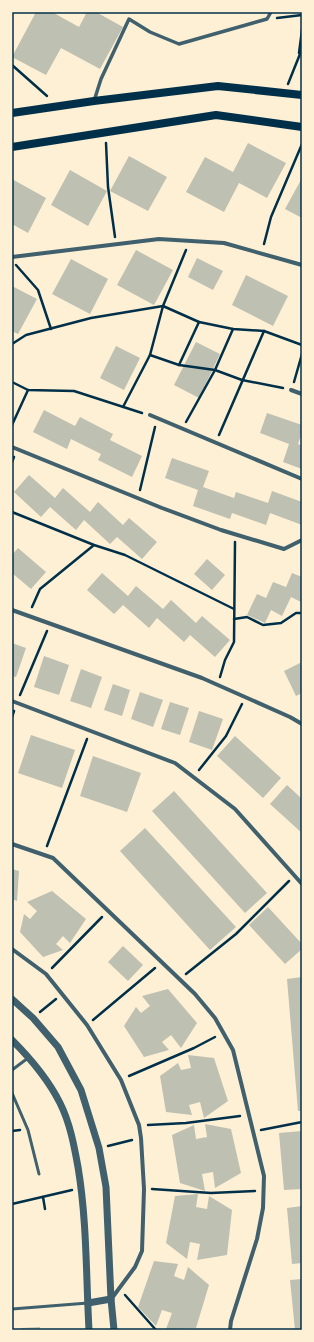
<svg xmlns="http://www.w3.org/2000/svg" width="314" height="1342" font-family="'IBM Plex Sans',sans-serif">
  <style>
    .building { fill: #bec0b2 }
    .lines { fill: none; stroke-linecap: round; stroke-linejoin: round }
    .path { stroke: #003049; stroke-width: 2.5 }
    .service { stroke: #3f606c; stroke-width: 3 }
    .pedestrian { stroke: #3f606c; stroke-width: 3.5 }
    .minor { stroke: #3f606c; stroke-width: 4 }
    .tertiary { stroke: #3f606c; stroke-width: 7 }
    .secondary { stroke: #003049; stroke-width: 8 }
    .neatline { fill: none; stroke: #003049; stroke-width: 1.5 }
  </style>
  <rect width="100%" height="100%" fill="#fdf0d5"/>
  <g class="building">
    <polygon points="36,12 52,12 79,27 87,12 96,12 123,27 100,69 61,48 46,75 12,57"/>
    <polygon points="248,143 286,163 267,198 239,183 224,212 186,192 205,157 233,172"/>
    <polygon points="129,156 167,177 148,211 110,191"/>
    <polygon points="70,170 107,191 88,226 51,205"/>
    <polygon points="302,178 302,218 285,209"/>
    <polygon points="12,179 46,198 28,233 12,224"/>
    <polygon points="136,250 173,270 154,305 117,285"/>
    <polygon points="197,258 223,271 213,290 188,277"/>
    <polygon points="71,259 108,279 90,314 52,294"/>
    <polygon points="246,275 288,296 273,326 232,305"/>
    <polygon points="12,286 37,299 18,334 12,331"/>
    <polygon points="196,342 220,354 199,398 174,385"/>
    <polygon points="116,346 140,358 124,390 100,378"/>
    <polygon points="44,410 75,426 80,417 113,434 110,440 142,456 132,477 98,460 101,454 71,439 67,449 33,432"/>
    <polygon points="267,413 302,425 302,432 298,444 302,446 302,469 283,462 289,444 260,433"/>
    <polygon points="172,458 209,471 203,487 234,498 236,492 268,503 272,491 302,502 302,525 270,513 266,525 232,513 230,519 193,506 198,490 165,478"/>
    <polygon points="29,475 55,498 63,488 90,512 98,502 123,525 129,518 157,542 142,559 117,537 110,544 84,520 76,530 50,507 41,517 14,492"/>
    <polygon points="18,548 46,572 31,589 12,573 12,555"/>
    <polygon points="207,559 225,575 212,590 194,574"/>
    <polygon points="102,573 128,596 136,586 163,609 171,600 196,623 202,616 230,640 215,657 190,635 184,642 157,618 149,628 123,605 114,614 87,590"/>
    <polygon points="292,573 302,577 302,599 301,602 291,597 282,616 271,610 265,623 247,615 257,594 266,598 273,582 286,587"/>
    <polygon points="12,643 26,648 16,677 12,676"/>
    <polygon points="44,656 69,665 59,695 34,687"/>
    <polygon points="302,662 302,693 296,696 284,671"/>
    <polygon points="81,669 102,677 91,708 70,701"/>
    <polygon points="113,684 130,690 122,716 104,710"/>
    <polygon points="140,692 163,700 153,727 131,719"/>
    <polygon points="170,702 189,708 180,735 161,729"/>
    <polygon points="199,711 223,719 212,750 189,742"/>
    <polygon points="31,735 75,750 62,788 18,773"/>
    <polygon points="235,736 281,778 263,798 217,756"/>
    <polygon points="93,756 141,773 127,812 80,796"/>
    <polygon points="287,785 302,799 302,833 270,804"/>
    <polygon points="174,791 267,893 245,913 152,811"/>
    <polygon points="145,828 236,927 210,950 120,851"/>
    <polygon points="12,869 19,871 17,901 12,899"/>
    <polygon points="52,891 86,919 70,943 63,936 56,944 63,950 43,957 20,932 24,914 30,919 37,911 27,902"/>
    <polygon points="268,907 302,944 302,949 285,964 249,925"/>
    <polygon points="123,946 143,965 128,981 108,962"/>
    <polygon points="302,977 302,1111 298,1111 287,979"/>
    <polygon points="168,989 197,1023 181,1048 171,1035 162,1042 169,1050 144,1057 124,1026 136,1007 141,1013 150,1006 142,996"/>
    <polygon points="188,1055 214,1058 228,1101 204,1118 200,1102 189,1105 192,1115 166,1112 160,1076 178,1063 181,1070 191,1068"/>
    <polygon points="205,1124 231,1129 241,1173 215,1188 213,1172 202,1174 205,1191 180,1183 172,1135 194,1125 196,1139 207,1137"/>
    <polygon points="302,1131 302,1189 284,1190 279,1133"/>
    <polygon points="198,1194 196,1207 207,1209 209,1196 232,1210 227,1255 197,1260 200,1244 190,1242 187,1259 166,1243 175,1196"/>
    <polygon points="302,1206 302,1263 292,1264 287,1208"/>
    <polygon points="154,1261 178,1264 174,1276 184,1280 188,1267 209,1285 196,1328 166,1329 172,1313 162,1310 156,1326 138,1307"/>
    <polygon points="302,1279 302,1330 295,1330 290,1280"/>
    <polygon points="40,1327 40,1330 21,1330 21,1328"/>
  </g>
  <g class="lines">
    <g class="path">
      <polyline points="277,18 302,15"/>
      <polyline points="299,53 302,30"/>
      <polyline points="12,65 47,96"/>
      <polyline points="288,84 302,49"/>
      <polyline points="106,143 108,187 115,237"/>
      <polyline points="264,244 271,217 302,144"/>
      <polyline points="16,265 38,290 51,329"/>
      <polyline points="12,344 26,335 91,318 163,306 186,250"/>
      <polyline points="150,355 179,365 215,370 242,380 283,388"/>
      <polyline points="179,365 199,322"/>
      <polyline points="12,382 28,390 74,391 142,413"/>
      <polyline points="294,382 302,354"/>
      <polyline points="123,407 150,355 163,306 199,322 233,329 264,331"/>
      <polyline points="186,422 215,370 233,329"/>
      <polyline points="12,425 28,390"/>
      <polyline points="219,435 264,331 302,345"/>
      <polyline points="12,462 14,457"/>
      <polyline points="140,490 155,427"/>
      <polyline points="12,512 94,545 125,555 234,609"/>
      <polyline points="32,607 40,589 94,545"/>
      <polyline points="234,619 247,617 263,625 281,623 296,613 302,613"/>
      <polyline points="220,677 225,660 234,642 235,542"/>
      <polyline points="20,695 47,631"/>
      <polyline points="12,717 14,711"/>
      <polyline points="199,770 226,736 242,704"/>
      <polyline points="47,846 87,739"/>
      <polyline points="52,968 102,917"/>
      <polyline points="186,974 236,934 289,881"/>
      <polyline points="40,1012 56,999"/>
      <polyline points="93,1020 155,968"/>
      <polyline points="129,1076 194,1048 215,1037"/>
      <polyline points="148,1125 186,1123 240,1116"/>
      <polyline points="261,1130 302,1122"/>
      <polyline points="12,1131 20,1130"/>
      <polyline points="108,1146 132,1140"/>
      <polyline points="152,1189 211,1193 255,1191"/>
      <polyline points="43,1197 45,1209"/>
      <polyline points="12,1204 72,1190"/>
      <polyline points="125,1295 156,1330"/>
    </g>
    <g class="service">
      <polyline points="12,1070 28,1058"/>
      <polyline points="12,1093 28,1130 39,1174"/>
      <polyline points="12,1309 88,1303"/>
    </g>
    <polyline class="pedestrian" points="94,101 101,79 129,19 150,32 179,44 267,19 271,12"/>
    <g class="minor">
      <polyline points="12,257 159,239 224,243 302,265"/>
      <polyline points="291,390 302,394"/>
      <polyline points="150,415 302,479"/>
      <polyline points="12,447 162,508 221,530 284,549 302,540"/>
      <polyline points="12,610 202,678 290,717 302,724"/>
      <polyline points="12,701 175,763 235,809 302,884"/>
      <polyline points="12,844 53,858 195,994 215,1018 233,1050 264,1176 263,1208 257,1239 231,1321 230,1330"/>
      <polyline points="12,949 46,974 87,1025 121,1080 139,1125 141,1138 144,1189 142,1251 135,1267 112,1298"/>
    </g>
    <g class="tertiary">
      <polyline points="12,999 33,1018 58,1047 81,1090 99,1148 106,1187 111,1299 114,1330"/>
      <path d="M12,1040C31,1059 48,1079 60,1103C70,1123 74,1145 78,1167C87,1221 86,1276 89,1330"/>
      <polyline points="88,1303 111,1299"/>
    </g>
    <g class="secondary">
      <polyline points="12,113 94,101 218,86 302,95"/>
      <polyline points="12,147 216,115 302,127"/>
    </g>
  </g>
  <rect width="314" height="1342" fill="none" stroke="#fdf0d5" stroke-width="26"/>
  <rect x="13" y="13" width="288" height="1316" class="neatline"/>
</svg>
